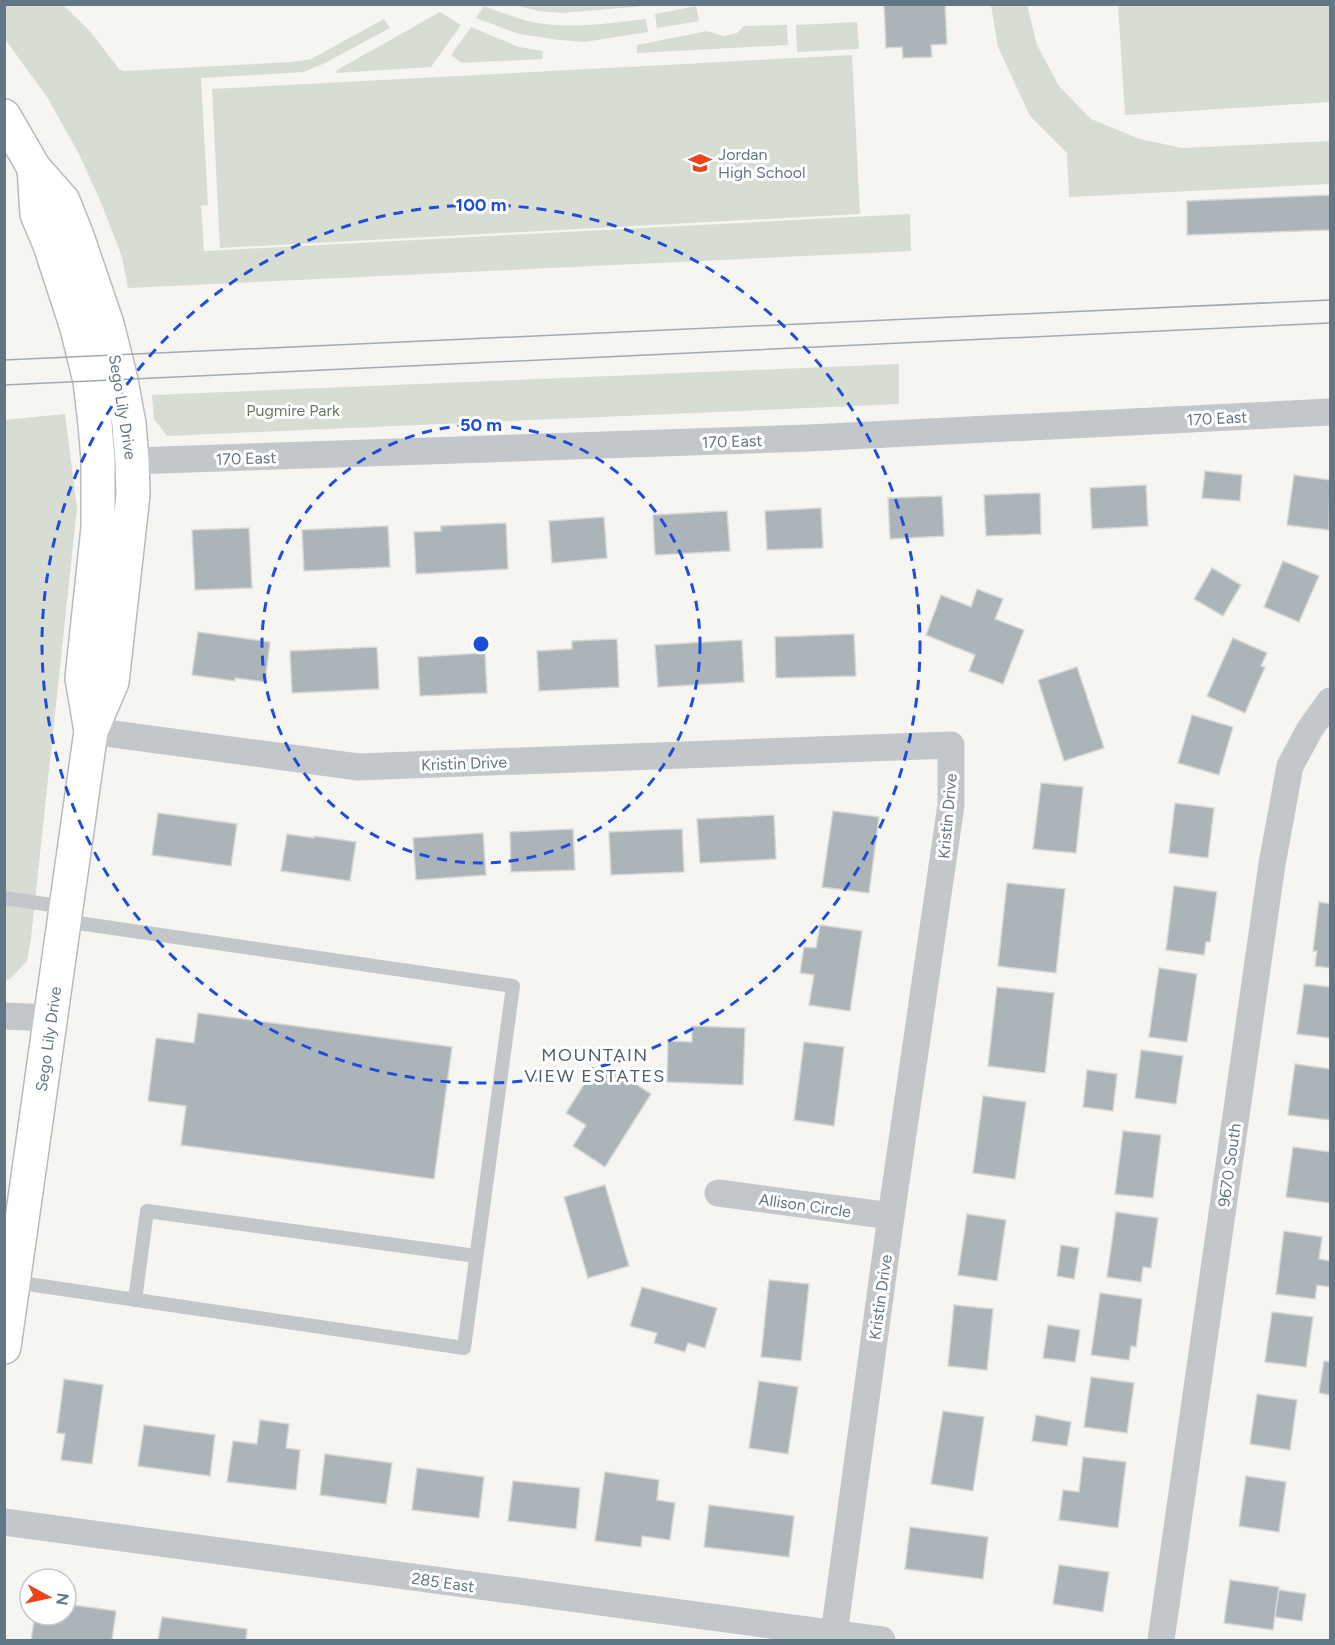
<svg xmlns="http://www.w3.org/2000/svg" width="1335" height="1645" font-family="Figtree,sans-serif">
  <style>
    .green { fill: #d7ddd2 }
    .building { fill: #abb4b9; stroke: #d7d7d4; stroke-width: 1.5 }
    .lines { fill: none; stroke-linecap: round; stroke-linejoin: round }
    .secondary-casing { stroke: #b5bbbf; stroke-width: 36 }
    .service { stroke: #c3c7ca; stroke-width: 14 }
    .minor { stroke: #c3c7ca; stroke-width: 27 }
    .secondary { stroke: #fff; stroke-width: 33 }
    .tram { stroke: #a3aaaf; stroke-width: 1.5 }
    .ring { fill: none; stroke: #1d4ed8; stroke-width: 3; stroke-dasharray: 10 8 }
    .labels { text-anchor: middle; stroke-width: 6; stroke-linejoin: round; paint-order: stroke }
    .poi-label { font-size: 16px; fill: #627785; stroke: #fff; text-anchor: start }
    .street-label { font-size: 16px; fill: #627785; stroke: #fff }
    .park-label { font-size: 16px; fill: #687b62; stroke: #fff }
    .neighbourhood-label { font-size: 18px; letter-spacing: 1.5px; fill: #515f69; stroke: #fff }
    .centre { fill: #1d4ed8; stroke: #fff; stroke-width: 3 }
    .ring-label { font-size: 18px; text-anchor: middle; font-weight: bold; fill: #1d4ed8; stroke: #fff; stroke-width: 6; stroke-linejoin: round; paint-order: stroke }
  </style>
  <rect width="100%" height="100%" fill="#f6f5f1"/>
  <g class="green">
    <polygon points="5,4 63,5 89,30 119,69 124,71 291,62 311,59 384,19 390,28 325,63 304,72 201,78 208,205 201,206 204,251 910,214 911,251 128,288 122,257 100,200 79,154 47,97 5,39"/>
    <polygon points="571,5 572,6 656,5 562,13 538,11 515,5"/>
    <polygon points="991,5 1027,5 1037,45 1059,86 1091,119 1140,139 1182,148 1330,141 1330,184 1069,197 1067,153 1030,116 998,47"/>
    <polygon points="1118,5 1330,5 1330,102 1125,115"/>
    <path d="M484,6C501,12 519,20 538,23C574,29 610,23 646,19L648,32L584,42L560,40L519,34L476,18Z"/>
    <polygon points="696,6 699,21 657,28 655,14"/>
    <polygon points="440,12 461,25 431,67 336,73 337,70"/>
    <polygon points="857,22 859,49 797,52 796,25"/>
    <polygon points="787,25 788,45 637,53 637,45 707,31 724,36 737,33 744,26"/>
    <polygon points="471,27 519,47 543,51 542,59 462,63 451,55"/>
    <polygon points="852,55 860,214 220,248 212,89"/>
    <polygon points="899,364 899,404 167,436 154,419 152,395"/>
    <polygon points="65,414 77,508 31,938 27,961 10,979 5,980 4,420"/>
  </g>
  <g class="building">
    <polygon points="884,4 945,4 947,44 931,45 932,57 903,58 902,47 886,48"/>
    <polygon points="1330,195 1330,230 1187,235 1187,201"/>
    <polygon points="1205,471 1242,475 1240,501 1202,498"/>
    <polygon points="1294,475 1330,480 1329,530 1287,525"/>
    <polygon points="1146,485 1148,526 1092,529 1090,488"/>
    <polygon points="1040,493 1041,534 986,536 984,495"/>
    <polygon points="942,496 944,536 890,539 888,498"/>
    <polygon points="821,508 823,548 767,550 765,511"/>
    <polygon points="727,511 730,551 655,555 653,515"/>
    <polygon points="604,517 607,558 552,563 549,521"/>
    <polygon points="506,523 508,569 416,574 414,532 441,531 441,526"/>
    <polygon points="388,526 390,567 304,571 302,530"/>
    <polygon points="249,528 252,588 195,590 192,530"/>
    <polygon points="1283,561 1319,576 1299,622 1264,607"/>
    <polygon points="1212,568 1241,585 1223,616 1194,599"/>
    <polygon points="977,589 1003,599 995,619 1024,630 1003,684 969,671 975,655 926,635 941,595 971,607"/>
    <polygon points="198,632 270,642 265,682 235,678 235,681 192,675"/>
    <polygon points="854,634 856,676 776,678 775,637"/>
    <polygon points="1233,638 1267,653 1261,666 1265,667 1245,713 1207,696"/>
    <polygon points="617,639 619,687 539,691 537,651 572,649 572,641"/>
    <polygon points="742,640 744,682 658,687 655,645"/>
    <polygon points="377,647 379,689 292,693 290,651"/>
    <polygon points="485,653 487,693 420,696 418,657"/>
    <polygon points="1077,667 1104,748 1064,761 1038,680"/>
    <polygon points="1192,715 1233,727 1219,775 1178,763"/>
    <polygon points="1041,783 1083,787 1076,853 1033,849"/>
    <polygon points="1175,803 1214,808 1208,858 1169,853"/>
    <polygon points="833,811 879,817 869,893 822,887"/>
    <polygon points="158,813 237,824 231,866 152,855"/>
    <polygon points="774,815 776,859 700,863 697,819"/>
    <polygon points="573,829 575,870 511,872 510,832"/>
    <polygon points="682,829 684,872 611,875 609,832"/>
    <polygon points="483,833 486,875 416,880 413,838"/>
    <polygon points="287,834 314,838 314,836 356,842 350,881 281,871"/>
    <polygon points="1007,883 1065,889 1056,973 998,966"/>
    <polygon points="1174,886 1217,892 1210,942 1206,942 1204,955 1166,950"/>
    <polygon points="1319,902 1330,904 1330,968 1315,966 1317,951 1313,951"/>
    <polygon points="820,925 862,931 850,1011 809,1005 814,975 800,973 804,947 816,948"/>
    <polygon points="1159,968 1197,974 1187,1042 1149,1037"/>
    <polygon points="1304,984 1330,987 1330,1038 1297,1034"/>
    <polygon points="997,987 1054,993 1045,1073 988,1066"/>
    <polygon points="198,1013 452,1047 434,1179 181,1145 186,1106 148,1101 156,1038 194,1043"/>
    <polygon points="692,1026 745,1028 743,1085 667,1082 668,1041 692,1042"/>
    <polygon points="804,1042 844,1047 834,1126 794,1120"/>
    <polygon points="1141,1050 1183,1056 1176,1104 1135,1098"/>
    <polygon points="1295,1064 1330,1069 1330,1120 1288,1115"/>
    <polygon points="595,1067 610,1077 614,1070 651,1094 605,1167 573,1146 586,1125 566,1113"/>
    <polygon points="1087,1070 1117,1074 1113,1111 1083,1107"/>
    <polygon points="983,1096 1026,1102 1015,1179 973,1173"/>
    <polygon points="1123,1131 1161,1135 1153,1198 1115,1194"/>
    <polygon points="1293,1147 1330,1152 1330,1203 1286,1197"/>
    <polygon points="605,1185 629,1266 588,1278 564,1197"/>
    <polygon points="1116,1212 1158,1218 1151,1268 1143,1267 1141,1282 1107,1277"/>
    <polygon points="967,1214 1006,1220 997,1281 958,1275"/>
    <polygon points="1284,1231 1322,1237 1319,1259 1330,1261 1330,1287 1317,1285 1315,1299 1276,1294"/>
    <polygon points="1061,1245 1079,1248 1074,1279 1057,1276"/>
    <polygon points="769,1280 809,1284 801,1361 761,1357"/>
    <polygon points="642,1287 717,1308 705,1348 688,1343 685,1352 654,1343 657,1333 630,1326"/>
    <polygon points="1100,1293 1142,1299 1136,1347 1131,1346 1129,1360 1091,1355"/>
    <polygon points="954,1305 993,1309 987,1370 948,1366"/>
    <polygon points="1272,1312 1313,1317 1306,1367 1265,1362"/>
    <polygon points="1048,1325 1080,1330 1075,1362 1043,1358"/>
    <polygon points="1324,1361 1330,1362 1330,1395 1319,1393"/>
    <polygon points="1091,1377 1134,1383 1127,1433 1084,1427"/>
    <polygon points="64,1379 103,1385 92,1464 61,1460 65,1434 57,1433"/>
    <polygon points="759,1381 798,1387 788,1454 749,1448"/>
    <polygon points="1257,1394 1297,1400 1290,1450 1250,1444"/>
    <polygon points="943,1411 984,1417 973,1491 931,1484"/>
    <polygon points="1036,1415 1071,1422 1067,1446 1032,1441"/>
    <polygon points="260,1420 289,1424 286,1448 300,1450 296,1490 227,1482 233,1441 257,1444"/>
    <polygon points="144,1425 215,1435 210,1476 138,1466"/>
    <polygon points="325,1454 392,1463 386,1504 320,1495"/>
    <polygon points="1083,1457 1126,1462 1118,1528 1059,1520 1063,1490 1079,1492"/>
    <polygon points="417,1468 484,1477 479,1518 412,1510"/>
    <polygon points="605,1472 659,1480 657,1500 675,1503 670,1540 642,1536 641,1547 595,1541"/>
    <polygon points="1246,1476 1286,1482 1279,1532 1239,1526"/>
    <polygon points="513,1481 580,1488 576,1529 508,1521"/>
    <polygon points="709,1505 794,1516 789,1557 704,1547"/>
    <polygon points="910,1527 988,1537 983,1579 905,1569"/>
    <polygon points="1059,1565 1109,1572 1103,1612 1053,1604"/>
    <polygon points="1230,1580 1279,1587 1273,1630 1224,1623"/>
    <polygon points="1279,1590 1306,1594 1302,1621 1275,1617"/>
    <polygon points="66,1604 116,1611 112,1640 31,1640 35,1615 66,1615"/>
    <polygon points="162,1617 247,1629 246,1640 158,1640"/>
  </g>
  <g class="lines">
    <g class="secondary-casing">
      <g id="secondary">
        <polyline points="4,116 34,168 63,201 77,236 107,324 121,380 129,424 132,461 133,495 112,682 91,731 4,1347"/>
        <polyline points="34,168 37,214 50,245 77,328 90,381 95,424 98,459 98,528 82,678 91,731"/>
      </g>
    </g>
    <g class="service">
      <polyline points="4,898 66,907"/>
      <polyline points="14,1282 464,1348 513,986 64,921"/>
      <polyline points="135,1300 147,1211 476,1256"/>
    </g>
    <g class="minor">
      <polyline points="132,461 809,438 1330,412"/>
      <polyline points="91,731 358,767 951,745 951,805 891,1216 834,1634"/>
      <polyline points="4,1016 51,1018"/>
      <polyline points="718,1193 891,1216"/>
      <polyline points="4,1522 882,1640"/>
      <polyline points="1161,1640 1272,864 1290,766 1310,729 1330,701"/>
    </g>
    <use href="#secondary" class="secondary"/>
    <g class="tram">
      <polyline points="4,360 1330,300"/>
      <polyline points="4,385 1330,323"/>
    </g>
  </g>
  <g class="ring">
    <circle cx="481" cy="644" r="219"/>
    <circle cx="481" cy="644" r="439"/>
  </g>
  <defs>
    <g id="school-bare" transform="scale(1.8)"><path d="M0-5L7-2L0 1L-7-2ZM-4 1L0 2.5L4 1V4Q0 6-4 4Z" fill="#ee4219" stroke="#fff" stroke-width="2.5" paint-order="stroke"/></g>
  </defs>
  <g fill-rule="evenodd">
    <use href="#school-bare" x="700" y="163"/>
  </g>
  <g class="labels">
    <g class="poi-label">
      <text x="718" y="160">Jordan<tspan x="718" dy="18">High School</tspan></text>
    </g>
    <g class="street-label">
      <text transform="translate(123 407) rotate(81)" y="6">Sego Lily Drive</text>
      <text transform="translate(1217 418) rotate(-3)" y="6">170 East</text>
      <text transform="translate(732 441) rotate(-2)" y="6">170 East</text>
      <text transform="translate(246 458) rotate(-2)" y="6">170 East</text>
      <text transform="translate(464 763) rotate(-2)" y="6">Kristin Drive</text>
      <text transform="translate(947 816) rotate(-85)" y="6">Kristin Drive</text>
      <text transform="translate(48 1039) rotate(-82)" y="6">Sego Lily Drive</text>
      <text transform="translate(1229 1165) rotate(-82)" y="6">9670 South</text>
      <text transform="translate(805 1205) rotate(8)" y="6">Allison Circle</text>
      <text transform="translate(880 1297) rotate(-82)" y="6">Kristin Drive</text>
      <text transform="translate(443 1582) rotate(8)" y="6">285 East</text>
    </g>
    <g class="park-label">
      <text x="293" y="416">Pugmire Park</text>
    </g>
    <g class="neighbourhood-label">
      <text x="595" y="1061">MOUNTAIN<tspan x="595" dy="21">VIEW ESTATES</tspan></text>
    </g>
  </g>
  <circle cx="481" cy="644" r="9" class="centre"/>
  <g class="ring-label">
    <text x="481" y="211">100 m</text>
    <text x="481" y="431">50 m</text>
  </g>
  <rect width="1335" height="1645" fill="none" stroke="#627785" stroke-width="12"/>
  <g transform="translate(48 1597) rotate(98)"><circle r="28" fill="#ffffff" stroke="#c0c9ce" stroke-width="1.5"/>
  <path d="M0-4.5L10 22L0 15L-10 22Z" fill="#ee4219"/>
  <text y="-9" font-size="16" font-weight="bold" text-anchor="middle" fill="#627785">N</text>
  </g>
</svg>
